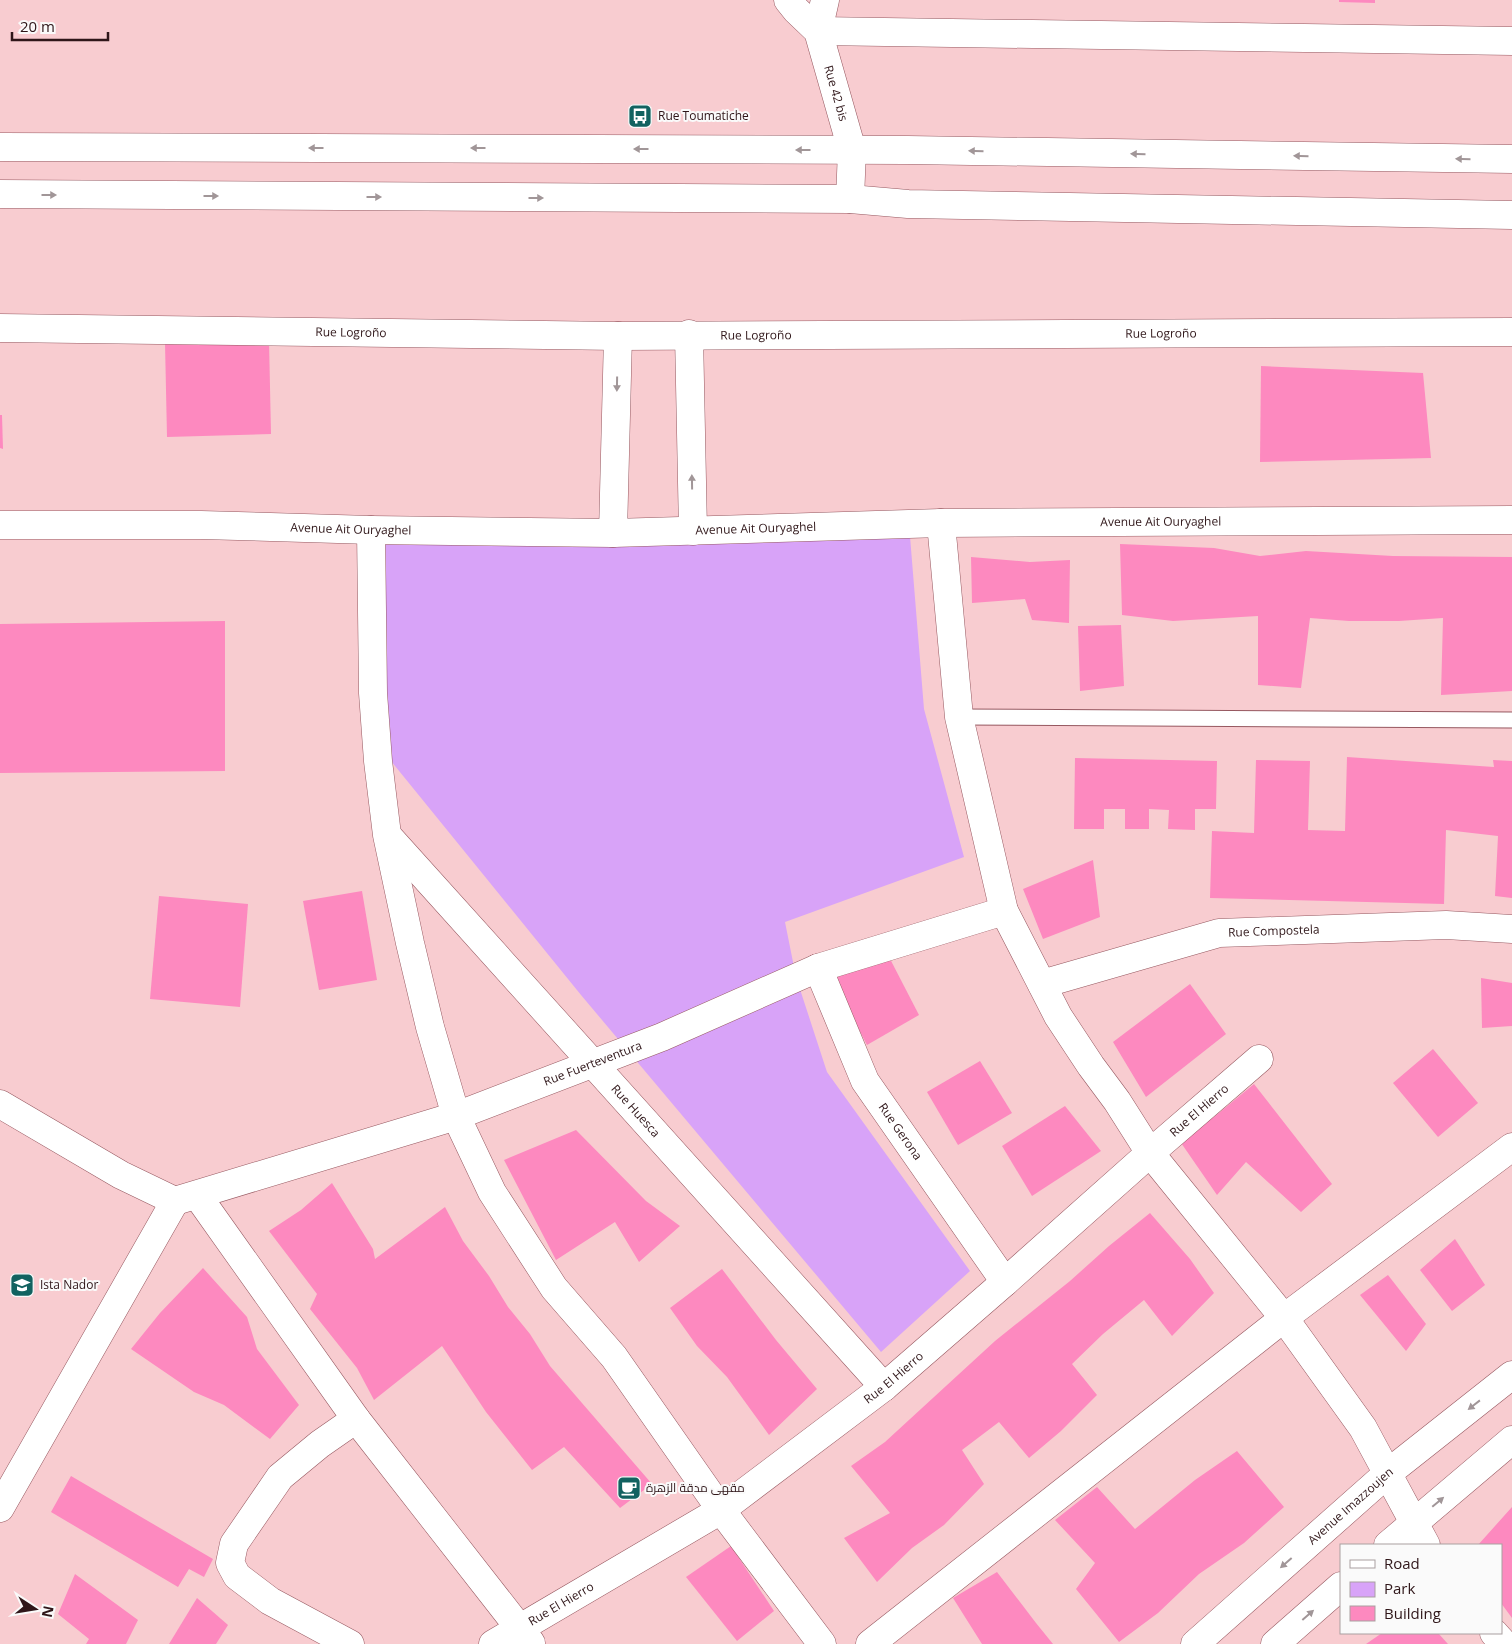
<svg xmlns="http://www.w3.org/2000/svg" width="1512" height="1644" font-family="'Open Sans',Cairo,sans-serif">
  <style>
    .green { fill: #d8a3f8 }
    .building { fill: #fd89bf }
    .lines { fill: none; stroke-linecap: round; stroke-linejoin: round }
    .service-casing { stroke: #965860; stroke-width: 17 }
    .minor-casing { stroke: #965860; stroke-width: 29 }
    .tertiary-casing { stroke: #965860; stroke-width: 29 }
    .primary-casing { stroke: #965860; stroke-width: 29 }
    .service { stroke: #fff; stroke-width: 15 }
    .minor { stroke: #fff; stroke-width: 28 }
    .tertiary { stroke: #fff; stroke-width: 28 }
    .primary { stroke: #fff; stroke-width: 28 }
    .oneway { fill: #a19698 }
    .labels { text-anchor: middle; stroke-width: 4; stroke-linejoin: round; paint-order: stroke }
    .street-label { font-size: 12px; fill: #2f1619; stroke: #fafafa }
    .poi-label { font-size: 12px; fill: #2f1619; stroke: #fafafa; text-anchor: start }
  </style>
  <rect width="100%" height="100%" fill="#f8ccd0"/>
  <polygon class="green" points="375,524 909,524 924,709 964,857 785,922 796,977 827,1072 970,1271 881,1352 581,995 391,761"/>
  <g class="building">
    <polygon points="1339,0 1375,0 1375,3 1339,2"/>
    <polygon points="269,340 271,434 167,437 165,343"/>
    <polygon points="1261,366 1423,373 1431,458 1260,462"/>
    <polygon points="0,415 2,415 3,449 0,448"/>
    <polygon points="1120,544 1214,548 1260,556 1306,551 1393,556 1512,557 1512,691 1441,695 1443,618 1399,621 1349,621 1310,618 1301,688 1258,685 1258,616 1173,621 1122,615"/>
    <polygon points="971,557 1030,562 1070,560 1069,623 1032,620 1025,599 972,603"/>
    <polygon points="225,621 225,771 0,773 0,624"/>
    <polygon points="1121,625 1124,686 1080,691 1078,626"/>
    <polygon points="1347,757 1494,767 1493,760 1512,761 1512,898 1495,896 1498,836 1446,830 1444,904 1210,898 1212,831 1254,833 1256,760 1310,761 1308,830 1345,831"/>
    <polygon points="1075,758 1217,761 1216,809 1195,809 1195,830 1168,829 1169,810 1149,809 1149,829 1125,829 1125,809 1104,809 1104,829 1074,829"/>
    <polygon points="1093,860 1100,917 1043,939 1023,889"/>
    <polygon points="362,891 377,980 319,990 303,901"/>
    <polygon points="159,896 248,904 240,1007 150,999"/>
    <polygon points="888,955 919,1015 867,1045 832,979"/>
    <polygon points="1481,978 1512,983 1512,1026 1482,1028"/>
    <polygon points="1190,984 1226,1034 1146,1097 1113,1042"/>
    <polygon points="1433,1049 1478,1103 1438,1137 1393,1083"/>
    <polygon points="980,1061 1012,1113 958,1145 927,1092"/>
    <polygon points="1254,1084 1332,1184 1301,1212 1246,1162 1217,1195 1177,1137 1214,1117"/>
    <polygon points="1065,1106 1101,1151 1032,1196 1002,1146"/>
    <polygon points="576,1130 646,1201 680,1226 639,1262 615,1222 556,1260 504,1160"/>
    <polygon points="332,1183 373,1249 375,1259 445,1207 463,1241 489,1276 508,1307 530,1334 550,1366 652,1484 620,1508 564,1447 532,1470 486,1412 442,1346 374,1400 357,1368 310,1309 317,1294 269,1231 301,1210"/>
    <polygon points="1150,1213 1190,1259 1214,1293 1172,1336 1144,1300 1103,1334 1072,1364 1097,1395 1061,1431 1029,1458 999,1422 962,1450 984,1484 944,1525 912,1548 877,1582 844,1538 890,1513 851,1466 885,1442 995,1341 1070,1281 1109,1246"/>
    <polygon points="1455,1239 1485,1285 1452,1311 1420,1270"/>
    <polygon points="203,1268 247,1317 257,1349 299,1405 270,1439 224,1405 194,1392 131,1349 160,1313"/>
    <polygon points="722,1269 776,1340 817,1389 769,1435 727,1377 697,1346 670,1308"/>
    <polygon points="1388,1275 1426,1324 1406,1351 1360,1295"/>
    <polygon points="1237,1451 1284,1507 1244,1543 1199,1574 1158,1613 1119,1642 1076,1589 1095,1563 1055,1520 1097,1487 1135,1529 1195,1480"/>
    <polygon points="71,1476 213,1559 204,1577 189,1569 178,1587 51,1512"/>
    <polygon points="1512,1507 1512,1618 1501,1603 1501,1545 1478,1545"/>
    <polygon points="731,1546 774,1611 737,1641 686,1577"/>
    <polygon points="997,1572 1036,1623 1053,1644 982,1644 953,1598"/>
    <polygon points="75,1574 138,1620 126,1644 86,1644 89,1639 58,1614"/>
    <polygon points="197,1598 228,1625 216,1644 169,1644"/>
    <polygon points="1382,1633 1438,1633 1448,1644 1366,1644"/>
  </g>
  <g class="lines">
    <g class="service-casing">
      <polyline id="service" points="959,717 1512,720"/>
    </g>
    <g class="minor-casing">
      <g id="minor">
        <path id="s1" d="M788,0L796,10L818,31L852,150L850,199"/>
        <polyline points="818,31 1512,41"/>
        <polyline points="818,31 825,0"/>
        <path id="s2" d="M0,328L618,336L1512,332"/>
        <polyline points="689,334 693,531"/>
        <polyline points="941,523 959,717 1004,911 1058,1016 1091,1066 1117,1101 1150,1153 1284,1318 1363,1428 1426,1545"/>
        <path id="s3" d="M0,525H201L371,530L613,533L941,523L1512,520"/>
        <polyline points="371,530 373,693 378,761 387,835 410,943 430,1027 456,1116 492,1192 554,1288 614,1357 721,1510 822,1644"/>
        <polyline points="613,533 618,336"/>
        <path id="s4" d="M388,836L884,1387"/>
        <path id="s5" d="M818,968L865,1081L1005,1282"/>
        <path id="s6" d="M1042,984L1219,933L1446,925L1512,929"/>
        <polyline points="0,1104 121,1175 175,1201"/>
        <polyline points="197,1195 356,1419 531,1643"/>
        <path id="s7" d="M175,1201L456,1116L662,1037L818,968L1004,911"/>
        <polyline points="0,1508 175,1201"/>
        <polyline points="1494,1633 1504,1644"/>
        <polyline points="350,1644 270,1601 237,1576 230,1563 234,1544 280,1477 320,1444 356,1419"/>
        <path id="s8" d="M493,1644L721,1510L884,1387L1005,1282L1150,1153L1259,1059"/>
        <polyline points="870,1644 1284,1318 1512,1147"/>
      </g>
    </g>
    <g class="tertiary-casing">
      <g id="tertiary">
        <polyline points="1388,1545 1512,1440"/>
        <path id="s9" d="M1195,1644L1388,1473L1512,1375"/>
        <polyline points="1275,1644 1341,1586"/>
      </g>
    </g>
    <g class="primary-casing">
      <g id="primary">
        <polyline points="0,147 908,150 1512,159"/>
        <polyline points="0,194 850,199 908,204 1512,215"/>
      </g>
    </g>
    <use href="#service" class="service"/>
    <use href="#minor" class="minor"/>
    <use href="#tertiary" class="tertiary"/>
    <use href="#primary" class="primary"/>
  </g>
  <defs><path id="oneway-solid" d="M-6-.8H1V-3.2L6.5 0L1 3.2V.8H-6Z" transform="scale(1.25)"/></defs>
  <g class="oneway">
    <use href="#oneway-solid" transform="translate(316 148) rotate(-180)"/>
    <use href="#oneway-solid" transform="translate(478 148) rotate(-180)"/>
    <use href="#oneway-solid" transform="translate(641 149) rotate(-180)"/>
    <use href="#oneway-solid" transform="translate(803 150) rotate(-180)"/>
    <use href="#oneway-solid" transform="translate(976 151) rotate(-179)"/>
    <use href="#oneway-solid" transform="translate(1138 154) rotate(-179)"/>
    <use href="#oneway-solid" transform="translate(1301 156) rotate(-179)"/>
    <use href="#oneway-solid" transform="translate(1463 159) rotate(-179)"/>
    <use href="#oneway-solid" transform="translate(49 195)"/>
    <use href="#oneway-solid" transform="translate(211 196)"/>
    <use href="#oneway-solid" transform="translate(374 197)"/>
    <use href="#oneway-solid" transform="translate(536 198)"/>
    <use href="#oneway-solid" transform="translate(617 384) rotate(91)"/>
    <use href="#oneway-solid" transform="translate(692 482) rotate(-91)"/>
    <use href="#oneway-solid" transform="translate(1474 1405) rotate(142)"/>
    <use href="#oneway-solid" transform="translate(1438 1502) rotate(-40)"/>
    <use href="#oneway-solid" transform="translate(1286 1563) rotate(139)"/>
    <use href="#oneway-solid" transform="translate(1308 1615) rotate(-41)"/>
  </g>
  <defs>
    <g id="bus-square" transform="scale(1.25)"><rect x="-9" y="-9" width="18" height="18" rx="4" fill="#126260" stroke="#fafafa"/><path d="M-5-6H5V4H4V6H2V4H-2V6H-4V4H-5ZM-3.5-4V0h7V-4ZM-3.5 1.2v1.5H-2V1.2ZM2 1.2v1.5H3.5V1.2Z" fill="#fff"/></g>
    <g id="school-square" transform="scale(1.25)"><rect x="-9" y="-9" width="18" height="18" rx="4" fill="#126260" stroke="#fafafa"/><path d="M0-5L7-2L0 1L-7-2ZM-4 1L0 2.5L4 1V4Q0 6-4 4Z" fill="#fff"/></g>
    <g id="cafe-square" transform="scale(1.25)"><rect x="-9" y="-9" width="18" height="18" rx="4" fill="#126260" stroke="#fafafa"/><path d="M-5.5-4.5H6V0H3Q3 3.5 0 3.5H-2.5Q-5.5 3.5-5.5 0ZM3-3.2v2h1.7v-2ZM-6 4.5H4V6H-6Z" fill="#fff"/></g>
  </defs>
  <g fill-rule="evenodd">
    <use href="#bus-square" x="640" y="116"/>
    <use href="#school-square" x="22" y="1285"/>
    <use href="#cafe-square" x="629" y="1488"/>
  </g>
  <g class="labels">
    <g class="street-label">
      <text dy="4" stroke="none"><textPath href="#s1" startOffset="108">Rue 42 bis</textPath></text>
      <text dy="4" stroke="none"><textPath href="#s2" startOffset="351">Rue Logroño</textPath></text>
      <text dy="4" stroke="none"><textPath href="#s2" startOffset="756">Rue Logroño</textPath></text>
      <text dy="4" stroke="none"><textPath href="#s2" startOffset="1161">Rue Logroño</textPath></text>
      <text dy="4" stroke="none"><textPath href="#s3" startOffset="1161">Avenue Ait Ouryaghel</textPath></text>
      <text dy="4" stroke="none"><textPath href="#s3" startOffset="351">Avenue Ait Ouryaghel</textPath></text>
      <text dy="4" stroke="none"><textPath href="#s3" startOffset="756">Avenue Ait Ouryaghel</textPath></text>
      <text dy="4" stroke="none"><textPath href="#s6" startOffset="239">Rue Compostela</textPath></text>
      <text dy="4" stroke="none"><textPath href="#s7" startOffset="440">Rue Fuerteventura</textPath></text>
      <text dy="4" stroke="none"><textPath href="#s8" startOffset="888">Rue El Hierro</textPath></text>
      <text dy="4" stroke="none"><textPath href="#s4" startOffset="370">Rue Huesca</textPath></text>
      <text dy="4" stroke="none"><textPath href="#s5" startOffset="184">Rue Gerona</textPath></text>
      <text dy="4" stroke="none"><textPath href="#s8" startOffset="482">Rue El Hierro</textPath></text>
      <text dy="4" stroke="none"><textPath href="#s9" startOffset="208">Avenue Imazzoujen</textPath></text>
      <text dy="4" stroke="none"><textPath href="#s8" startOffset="79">Rue El Hierro</textPath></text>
    </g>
    <g class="poi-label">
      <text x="658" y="120">Rue Toumatiche</text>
      <text x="40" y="1289">Ista Nador</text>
      <text x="646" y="1492">مقهى مدقة الزهرة</text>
    </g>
  </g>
  <rect x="1340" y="1544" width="162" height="90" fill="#fafafa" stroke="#a99fa0"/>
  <rect x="1350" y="1560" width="25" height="8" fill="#ffffff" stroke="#a99fa0"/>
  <text x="1384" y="1569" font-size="15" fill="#2f1619">Road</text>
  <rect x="1350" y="1582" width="25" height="15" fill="#d8a3f8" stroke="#a99fa0"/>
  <text x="1384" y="1594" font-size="15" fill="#2f1619">Park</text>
  <rect x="1350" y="1606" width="25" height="15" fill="#fd89bf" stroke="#a99fa0"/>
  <text x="1384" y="1619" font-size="15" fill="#2f1619">Building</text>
  <g transform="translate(35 1609) rotate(102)" stroke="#fafafa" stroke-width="4" paint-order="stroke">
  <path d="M0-4L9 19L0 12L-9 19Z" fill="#2f1619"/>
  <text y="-8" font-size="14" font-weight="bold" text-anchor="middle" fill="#2f1619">N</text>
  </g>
  <path d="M12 32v8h96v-8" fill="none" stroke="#2f1619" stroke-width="2.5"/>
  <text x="20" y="32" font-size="15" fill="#2f1619" stroke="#fafafa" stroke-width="4" paint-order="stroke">20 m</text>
</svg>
